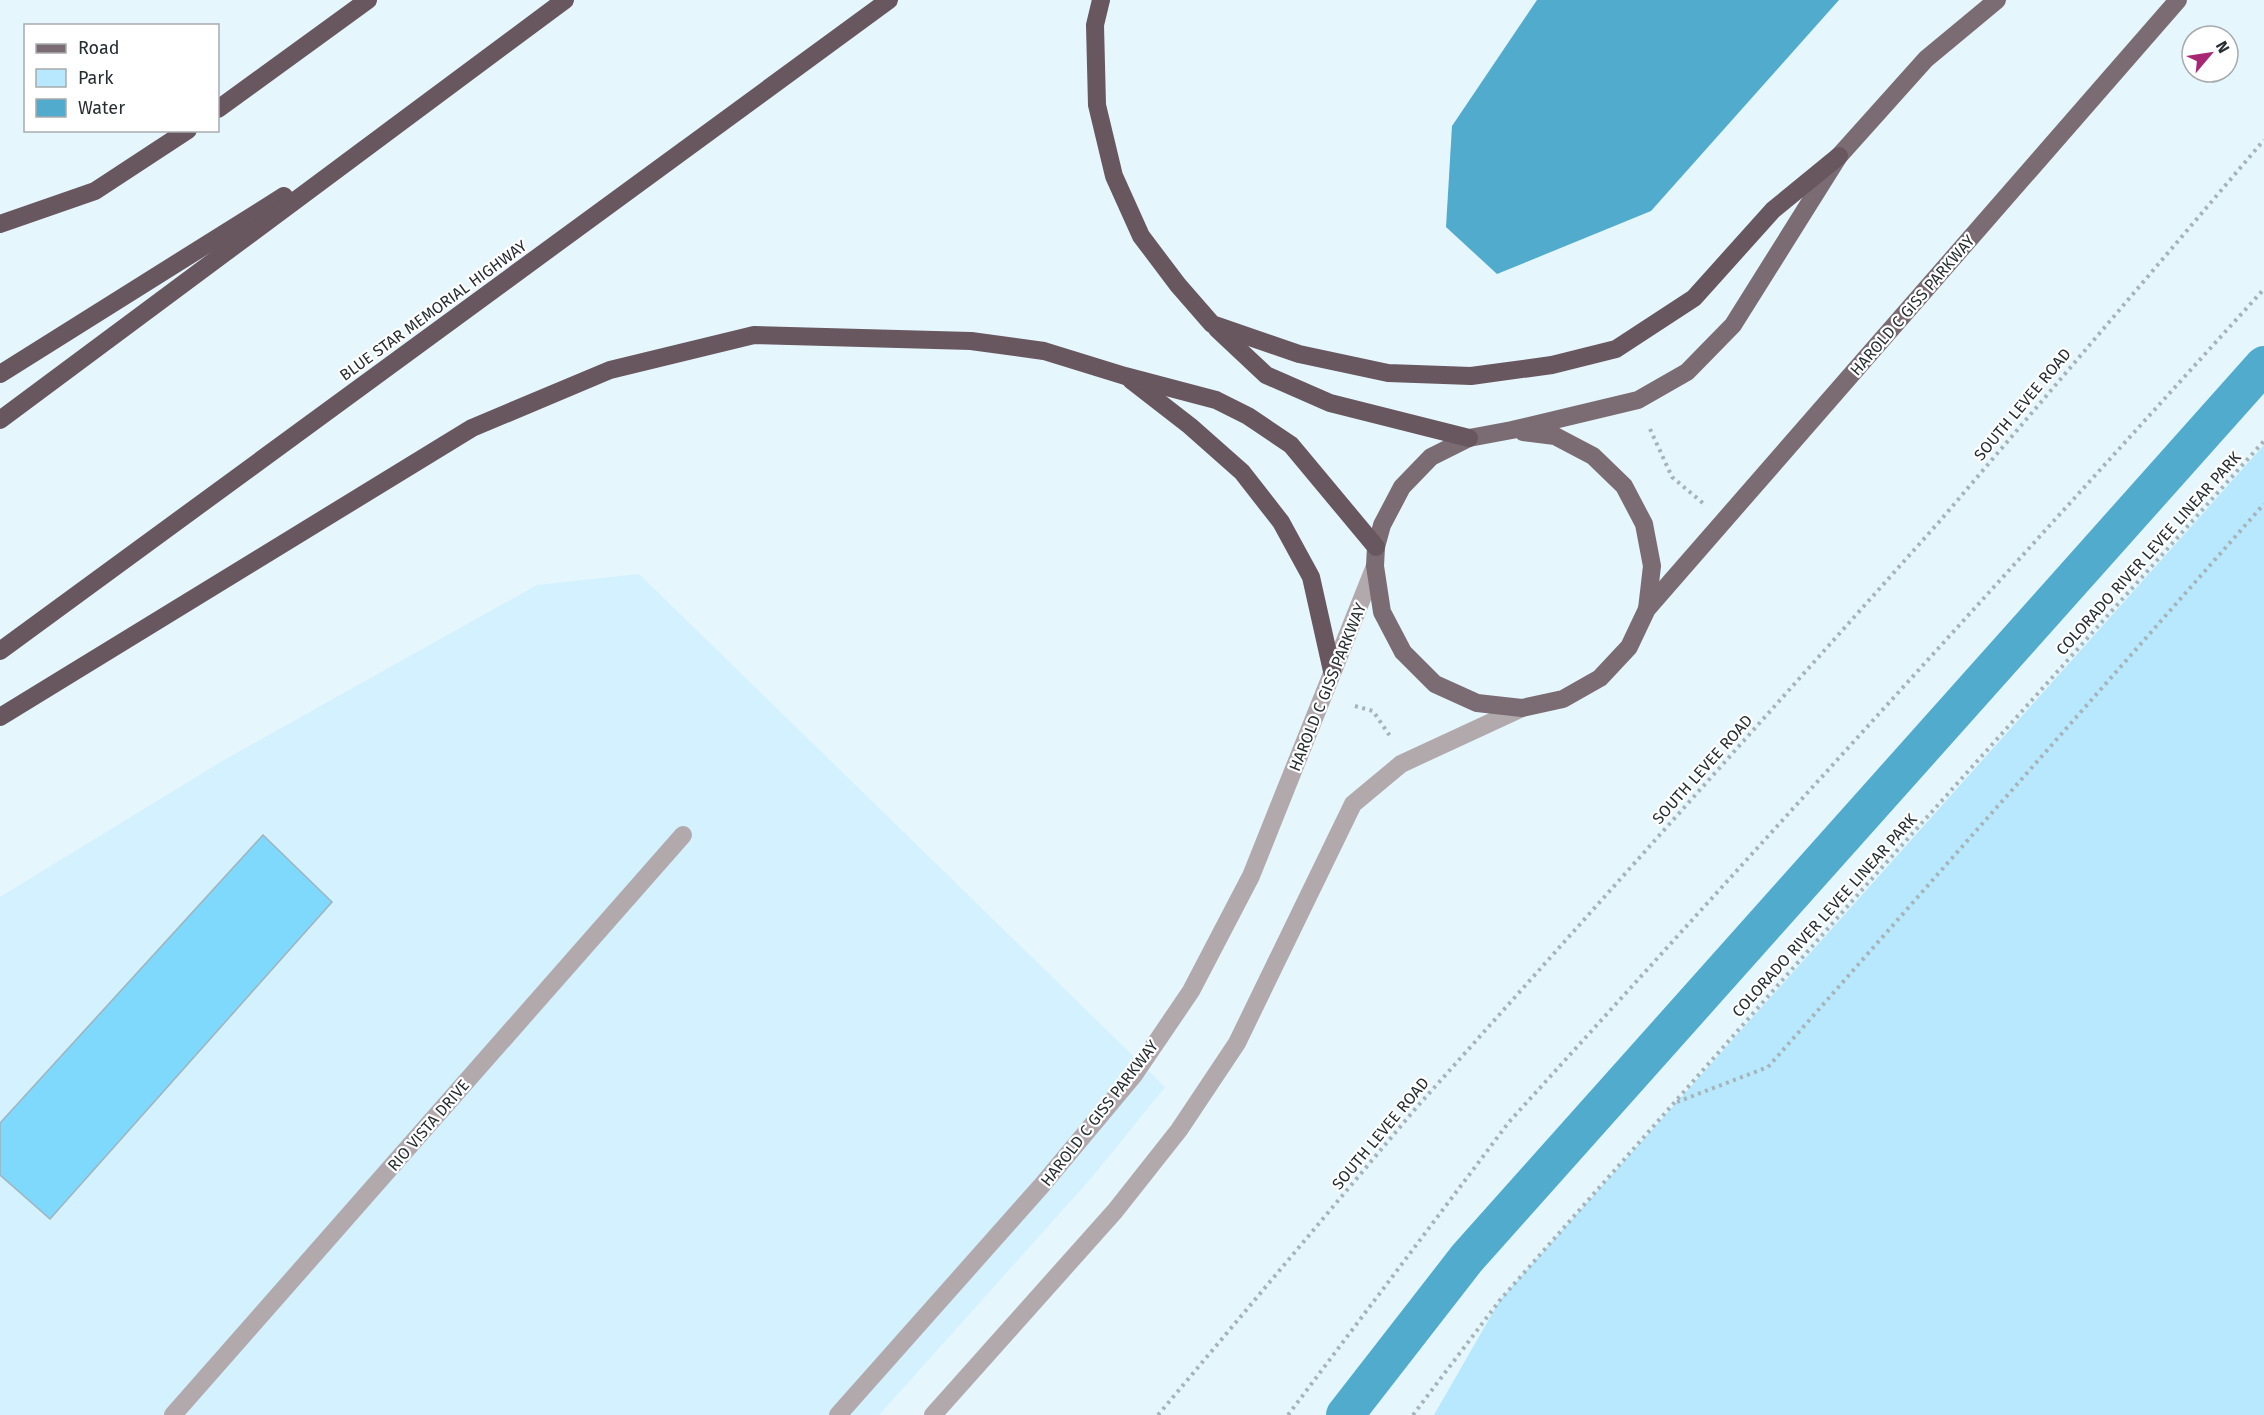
<svg xmlns="http://www.w3.org/2000/svg" width="2264" height="1415" font-family="'Fira Sans',sans-serif">
  <style>
    .built { fill: #d3f1fe }
    .green { fill: #b7e8fe }
    .water { fill: #50abcd }
    .lines { fill: none; stroke-linecap: round; stroke-linejoin: round }
    .canal { stroke: #50abcd; stroke-width: 38 }
    .building { fill: #7fd9fd; stroke: #9fb3bc; stroke-width: 1.5 }
    .path { stroke: #a6b4b9; stroke-width: 4; stroke-dasharray: 3 4.5; stroke-linecap: butt }
    .minor { stroke: #b2a9ad; stroke-width: 18 }
    .major { stroke: #7b6c73; stroke-width: 18 }
    .highway { stroke: #68575f; stroke-width: 18 }
    .labels { text-anchor: middle; stroke-width: 4.5; stroke-linejoin: round; paint-order: stroke }
    .street-label { font-size: 16px; fill: #262e31; stroke: #fff }
  </style>
  <rect width="100%" height="100%" fill="#e5f6fd"/>
  <polygon class="built" points="639,574 1165,1087 1093,1176 879,1415 0,1415 0,897 224,760 537,585"/>
  <polygon class="green" points="2264,445 2264,1415 1434,1415 1500,1300"/>
  <polygon class="water" points="1537,0 1839,0 1651,211 1497,274 1446,227 1452,126"/>
  <g class="lines">
    <polyline class="canal" points="1345,1415 1467,1258 2264,365"/>
  </g>
  <polygon class="building" points="263,835 332,902 50,1219 0,1175 0,1123"/>
  <g class="lines">
    <g class="path">
      <polyline points="1650,429 1672,477 1704,504"/>
      <polyline points="1355,706 1373,711 1390,736"/>
      <polyline points="1677,1102 1768,1067 2264,504"/>
      <polyline points="1158,1415 1416,1108 1939,522 2264,140"/>
      <polyline points="1288,1415 1509,1122 2264,289"/>
      <polyline points="1413,1415 1500,1300 1869,882 2264,441"/>
    </g>
    <g class="minor">
      <polyline points="173,1415 683,835"/>
      <polyline points="838,1415 1043,1184 1134,1075 1191,991 1251,876 1375,566"/>
      <polyline points="933,1415 1115,1211 1179,1130 1237,1043 1353,804 1401,764 1522,708"/>
    </g>
    <g class="major">
      <polyline points="1997,0 1926,59 1839,156 1733,325 1687,372 1638,400 1512,430 1469,438 1431,457 1402,487 1382,525 1376,547 1375,566 1382,612 1403,652 1435,684 1477,703 1522,708 1563,699 1600,678 1629,647 1647,609 2178,0"/>
      <polyline points="1523,432 1555,436 1593,456 1624,486 1644,524 1652,566 1647,609"/>
    </g>
    <g class="highway">
      <polyline points="1101,0 1095,25 1097,105 1114,176 1141,236 1178,285 1212,324 1299,354 1388,373 1471,376 1552,365 1616,349 1694,298 1773,210 1839,156"/>
      <polyline points="218,109 368,0"/>
      <polyline points="0,224 95,191 188,130"/>
      <polyline points="1217,329 1266,375 1330,403 1469,438"/>
      <polyline points="0,374 284,196"/>
      <polyline points="1132,381 1190,426 1242,472 1281,522 1311,577 1332,671"/>
      <polyline points="0,420 565,0"/>
      <polyline points="0,651 889,0"/>
      <polyline points="0,717 472,428 610,370 754,335 971,341 1044,351 1125,376 1216,400 1248,416 1291,445 1376,547"/>
    </g>
  </g>
  <g class="labels">
    <g class="street-label">
      <text transform="translate(1912 305) rotate(-49)" y="6">HAROLD C GISS PARKWAY</text>
      <text transform="translate(433 310) rotate(-36)" y="6">BLUE STAR MEMORIAL HIGHWAY</text>
      <text transform="translate(2022 404) rotate(-50)" y="6">SOUTH LEVEE ROAD</text>
      <text transform="translate(2148 553) rotate(-48)" y="6">COLORADO RIVER LEVEE LINEAR PARK</text>
      <text transform="translate(1327 687) rotate(-68)" y="6">HAROLD C GISS PARKWAY</text>
      <text transform="translate(1702 769) rotate(-48)" y="6">SOUTH LEVEE ROAD</text>
      <text transform="translate(1824 915) rotate(-48)" y="6">COLORADO RIVER LEVEE LINEAR PARK</text>
      <text transform="translate(1099 1113) rotate(-52)" y="6">HAROLD C GISS PARKWAY</text>
      <text transform="translate(428 1125) rotate(-49)" y="6">RIO VISTA DRIVE</text>
      <text transform="translate(1380 1133) rotate(-50)" y="6">SOUTH LEVEE ROAD</text>
    </g>
  </g>
  <rect x="24" y="24" width="195" height="108" fill="#ffffff" stroke="#a8abad" stroke-width="1.5"/>
  <rect x="36" y="44" width="30" height="9" fill="#7b6c73" stroke="#a8abad" stroke-width="1.5"/>
  <text x="78" y="54" font-size="18" fill="#262e31">Road</text>
  <rect x="36" y="69" width="30" height="18" fill="#b7e8fe" stroke="#a8abad" stroke-width="1.5"/>
  <text x="78" y="84" font-size="18" fill="#262e31">Park</text>
  <rect x="36" y="99" width="30" height="18" fill="#50abcd" stroke="#a8abad" stroke-width="1.5"/>
  <text x="78" y="114" font-size="18" fill="#262e31">Water</text>
  <g transform="translate(2210 54) rotate(61)"><circle r="28" fill="#ffffff" stroke="#a8abad" stroke-width="1.5"/>
  <path d="M0-4.5L10 22L0 15L-10 22Z" fill="#a82775"/>
  <text y="-9" font-size="16" font-weight="bold" text-anchor="middle" fill="#262e31">N</text>
  </g>
</svg>
